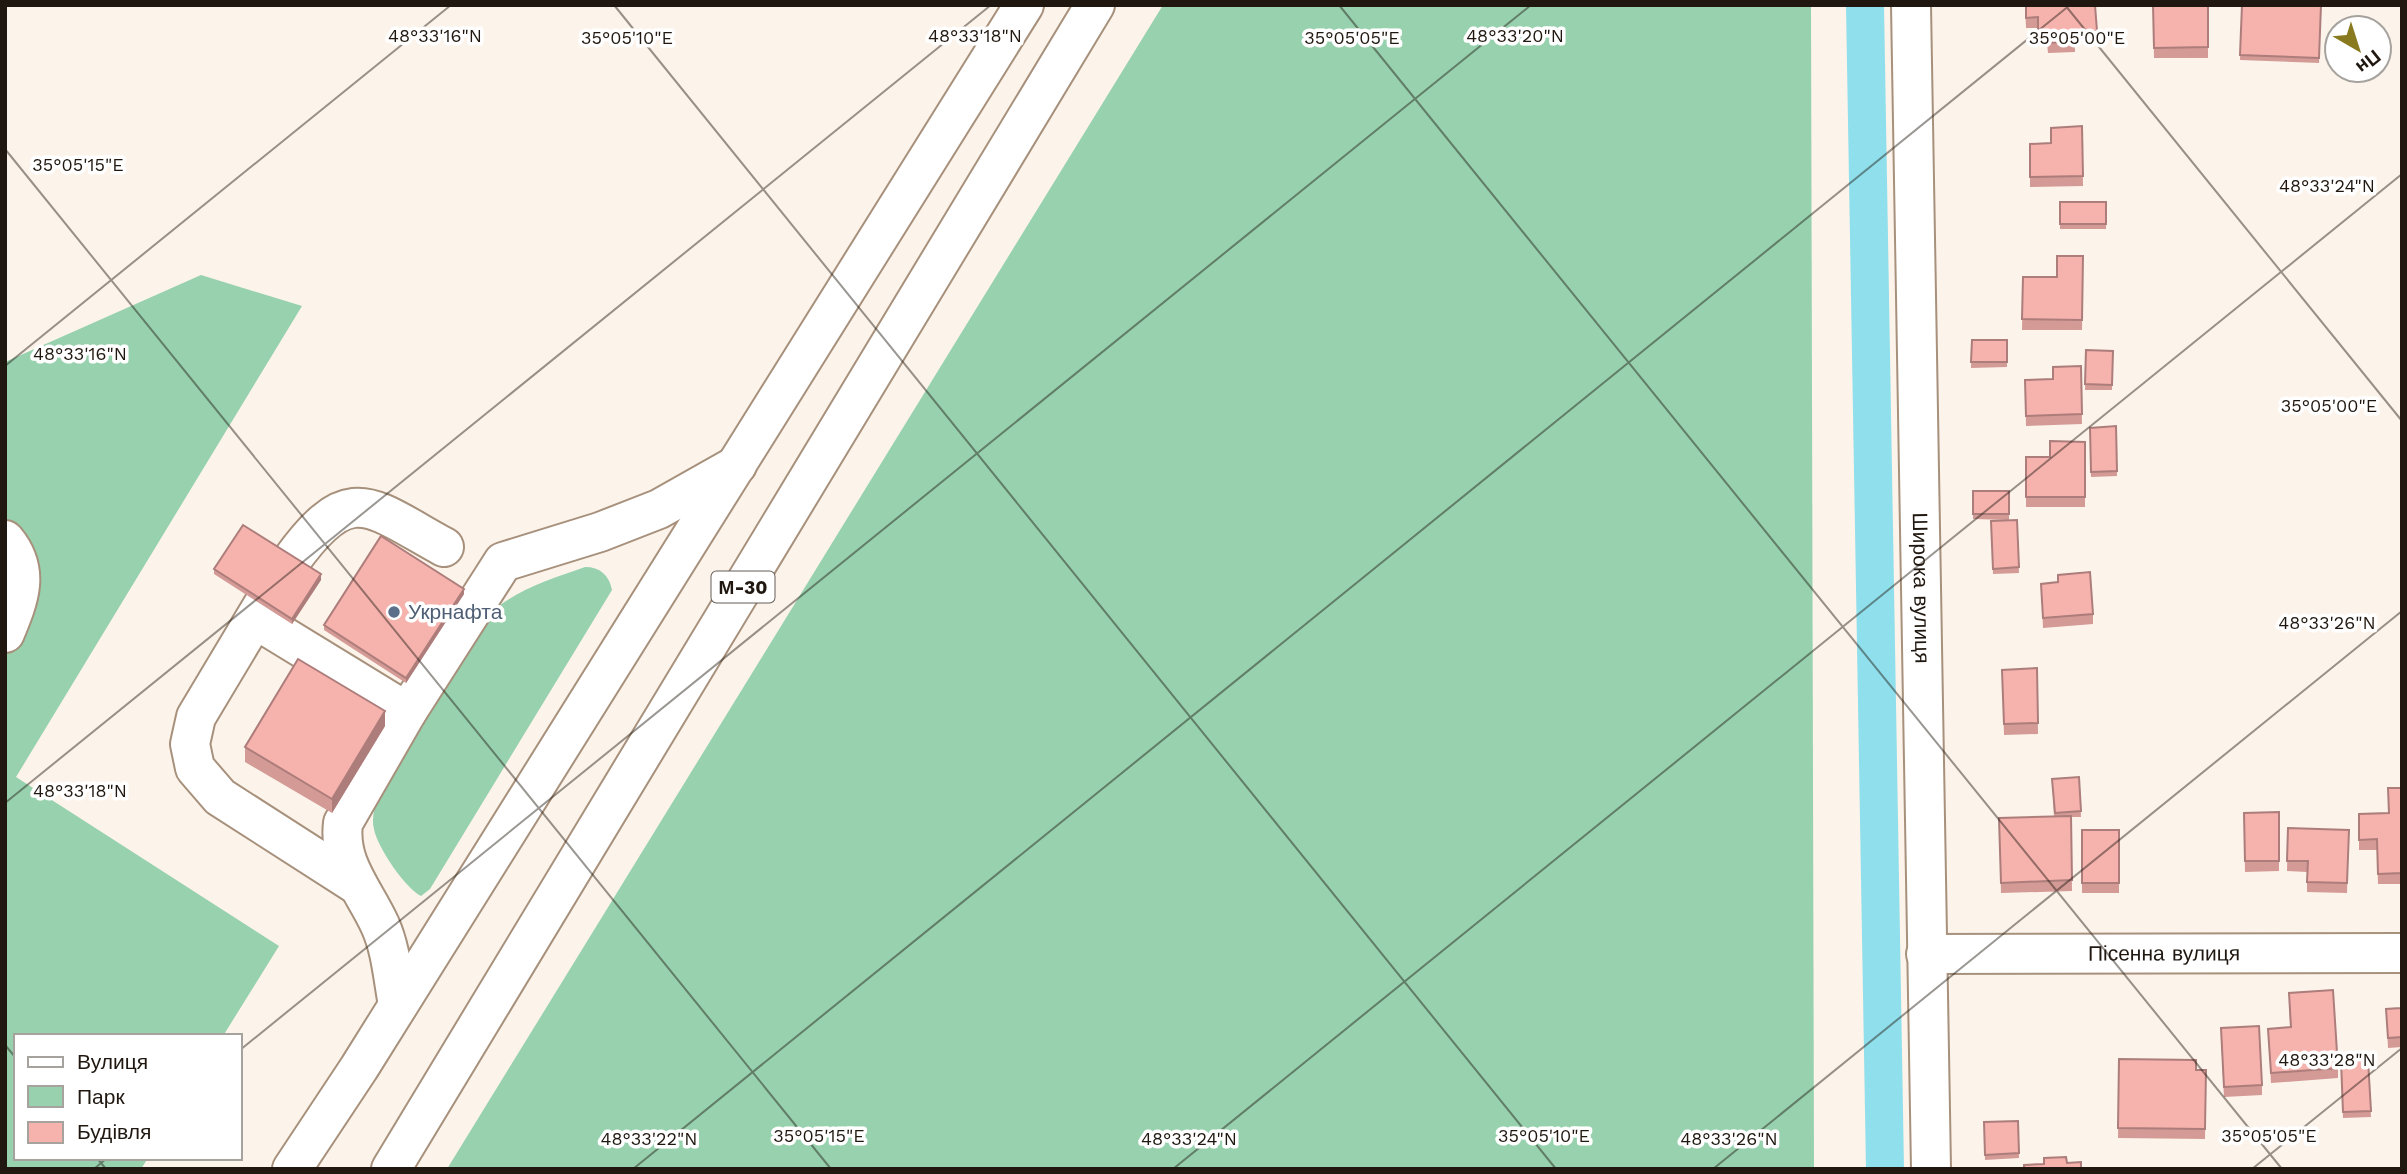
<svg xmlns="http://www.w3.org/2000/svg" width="2407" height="1174" font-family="'Work Sans',sans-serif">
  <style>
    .green { fill: #98d1ae }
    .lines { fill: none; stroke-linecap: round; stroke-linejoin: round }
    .canal { stroke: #90dfec; stroke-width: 38 }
    .minor-casing { stroke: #a7917c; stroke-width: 42 }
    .highway-casing { stroke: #a7917c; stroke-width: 42 }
    .minor { stroke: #fff; stroke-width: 38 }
    .highway { stroke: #fff; stroke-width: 38 }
    .wall { fill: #d49a96 }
    .shaded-wall { fill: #ac7d7a }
    .building { fill: #f6b3ae; stroke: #ac7d7a; stroke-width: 2 }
    .ticks { fill: none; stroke: #201810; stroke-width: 2; stroke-opacity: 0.45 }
    .service-dot { fill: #5c6f8a; stroke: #fff; stroke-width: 2.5 }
    .labels { text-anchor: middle; stroke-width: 7; stroke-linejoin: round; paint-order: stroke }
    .shield { fill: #fff; stroke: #635d58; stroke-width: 2 }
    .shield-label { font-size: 19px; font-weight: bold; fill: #201810 }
    .street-label { font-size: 21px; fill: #201810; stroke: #fff }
    .service-label { font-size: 21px; fill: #4e5e75; stroke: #fff; text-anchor: start }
    .ticks-label { font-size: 18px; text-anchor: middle; fill: #201810; stroke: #fff; stroke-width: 7; stroke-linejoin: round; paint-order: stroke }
  </style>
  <rect width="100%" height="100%" fill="#fcf3ea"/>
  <g class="green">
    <polygon points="1163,5 1811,5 1814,1169 447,1169"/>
    <polygon points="201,275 302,306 16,777 279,946 223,1036 16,1036 16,1158 148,1158 141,1169 5,1169 5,362"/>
    <path d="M585,567C600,567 609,575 612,590L430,889L421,896C406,889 377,847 374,829C371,818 375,807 378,796L487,616C515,590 548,580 585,567Z"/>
  </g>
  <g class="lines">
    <polyline class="canal" points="1865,5 1885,1169"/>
    <g class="minor-casing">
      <g id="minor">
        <path id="s1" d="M1911,5L1931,1169"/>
        <path d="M5,540C31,571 19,599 5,633"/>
        <path d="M291,561C350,479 369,506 444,547"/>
        <polyline points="263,605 196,717 190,744 195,768 220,797 354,883"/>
        <polyline points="255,619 407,712"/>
        <path id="s2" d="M1926,954L2402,953"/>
        <path d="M398,1005C393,978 391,949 380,925C364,890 338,864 343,823L407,712L503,562L600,532L659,509L737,465"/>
      </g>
    </g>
    <g class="highway-casing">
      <g id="highway">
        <polyline points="292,1169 359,1068 1024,5"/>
        <polyline points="391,1169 1095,5"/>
      </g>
    </g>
    <use href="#minor" class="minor"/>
    <use href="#highway" class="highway"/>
  </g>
  <g class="wall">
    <polygon points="2025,5 2095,5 2097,41 2075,42 2075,52 2048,53 2047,42 2038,42 2038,28 2026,28"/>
    <polygon points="2153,5 2208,5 2208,58 2154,58"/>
    <polygon points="2242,5 2321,5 2319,63 2240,60"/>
    <polygon points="2082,126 2083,186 2030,187 2030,144 2051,143"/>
    <rect x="2060" y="202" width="46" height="27"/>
    <polygon points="2083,256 2082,330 2022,330 2023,277 2057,277"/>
    <polygon points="1972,340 2007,340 2007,367 1971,368"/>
    <polygon points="2086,350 2113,351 2112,390 2085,390"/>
    <polygon points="2081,366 2082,424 2026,426 2025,380 2053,379"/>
    <polygon points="2116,426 2117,476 2091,477 2090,428"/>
    <polygon points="2085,442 2085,507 2026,507 2026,457 2050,457"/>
    <polygon points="1973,491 2009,491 2009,520 1973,519"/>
    <polygon points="2017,520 2019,573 1993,574 1991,521"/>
    <polygon points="214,569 321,580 292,624 214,574"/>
    <polygon points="2041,584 2093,614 2093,624 2043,628"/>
    <polygon points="464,594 406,683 324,630 324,625"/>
    <polygon points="2037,668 2038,734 2004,735 2002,670"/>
    <polygon points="385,726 332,813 245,762 245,747"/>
    <polygon points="2079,777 2081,817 2071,817 2072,891 2001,893 1999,818 2054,817 2052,779"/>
    <polygon points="2402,788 2402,884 2378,884 2377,850 2359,850 2359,814 2388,813"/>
    <polygon points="2279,812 2279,871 2245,872 2244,813"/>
    <polygon points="2288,828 2349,830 2347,893 2307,892 2307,872 2287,871"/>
    <rect x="2082" y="830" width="37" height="63"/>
    <polygon points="2289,993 2338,1068 2338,1078 2271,1083 2268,1029 2290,1027"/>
    <polygon points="2401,998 2402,998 2402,1047 2388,1048 2386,1009 2401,1008"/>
    <polygon points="2221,1038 2262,1085 2262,1095 2224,1097"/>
    <polygon points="2119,1059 2196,1070 2206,1070 2205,1139 2118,1138"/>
    <polygon points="2368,1060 2371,1117 2343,1118 2341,1061"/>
    <polygon points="2018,1121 2019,1158 1985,1160 1984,1122"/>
  </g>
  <g class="shaded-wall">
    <polygon points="321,574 321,580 292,624 292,619"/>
    <polygon points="464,589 464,594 406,683 406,678"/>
    <polygon points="385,711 385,726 332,813 332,799"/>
  </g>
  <g class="building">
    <polygon points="2026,5 2095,5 2097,31 2074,32 2075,41 2048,43 2047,31 2038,32 2038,17 2026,18"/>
    <polygon points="2153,5 2208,5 2208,47 2154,48"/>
    <polygon points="2242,5 2321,5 2319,58 2240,55"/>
    <polygon points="2082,126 2083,176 2030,177 2030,144 2051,143 2051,128"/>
    <rect x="2060" y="202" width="46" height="22"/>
    <polygon points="2057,256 2083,256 2082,320 2022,319 2023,277 2057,277"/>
    <polygon points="1972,340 2007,340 2007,362 1971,362"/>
    <polygon points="2086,350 2113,351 2112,385 2085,384"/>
    <polygon points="2081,366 2082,414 2026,416 2025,380 2053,379 2053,367"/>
    <polygon points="2116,426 2117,471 2091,472 2090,428"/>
    <polygon points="2050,441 2085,442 2085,497 2026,497 2026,457 2050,457"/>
    <rect x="1973" y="491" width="36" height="23"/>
    <polygon points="2017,520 2019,567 1993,569 1991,521"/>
    <polygon points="243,525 321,574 292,619 214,569"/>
    <polygon points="381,536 464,589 406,678 324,625"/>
    <polygon points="2090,572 2093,614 2043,618 2041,584 2058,582 2058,575"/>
    <polygon points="298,659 385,711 332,799 245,747"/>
    <polygon points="2037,668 2038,723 2004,724 2002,670"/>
    <polygon points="2079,777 2081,811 2055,813 2052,779"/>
    <polygon points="2388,788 2402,788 2402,873 2378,874 2377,839 2359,840 2359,814 2389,813"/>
    <polygon points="2279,812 2279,861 2245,861 2244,813"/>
    <polygon points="2071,816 2072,880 2001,883 1999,818"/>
    <polygon points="2288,828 2349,830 2347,883 2307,882 2308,861 2287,861"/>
    <rect x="2082" y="830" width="37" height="53"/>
    <polygon points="2333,990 2338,1068 2271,1073 2268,1029 2291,1027 2289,993"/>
    <polygon points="2401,998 2402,998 2402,1037 2388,1038 2386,1009 2401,1008"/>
    <polygon points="2259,1026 2262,1085 2224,1087 2221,1028"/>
    <polygon points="2119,1059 2196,1060 2196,1070 2206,1070 2205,1129 2118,1128"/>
    <polygon points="2368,1060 2371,1111 2343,1112 2341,1061"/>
    <polygon points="2018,1121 2019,1153 1985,1155 1984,1122"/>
    <polygon points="2066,1157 2067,1163 2081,1162 2081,1169 2024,1169 2024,1165 2044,1164 2044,1158"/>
  </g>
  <path class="ticks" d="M614,5L1556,1169M1339,5L2282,1169M2065,5L2402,421M5,149L831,1169M5,366L451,5M5,803L991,5M5,1045L16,1058M240,1050L1531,5M97,1158L106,1169M94,1169L107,1158M633,1169L2070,5M1173,1169L2402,174M1713,1169L2402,611M2252,1169L2402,1048"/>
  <circle class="service-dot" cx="394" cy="612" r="7"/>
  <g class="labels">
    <rect class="shield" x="711.5" y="571.5" width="63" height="31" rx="5"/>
    <g class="shield-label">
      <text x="743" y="594">М-30</text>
    </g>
    <g class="street-label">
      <text dy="7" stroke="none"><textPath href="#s1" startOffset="583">Широка вулиця</textPath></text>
      <text dy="7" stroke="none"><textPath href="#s2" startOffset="238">Пісенна вулиця</textPath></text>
    </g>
    <g class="service-label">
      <text x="408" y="619">Укрнафта</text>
    </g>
  </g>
  <g class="ticks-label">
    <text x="435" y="42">48°33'16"N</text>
    <text x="975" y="42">48°33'18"N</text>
    <text x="1515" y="42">48°33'20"N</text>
    <text x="1352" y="44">35°05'05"E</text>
    <text x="627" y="44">35°05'10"E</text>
    <text x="2077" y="44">35°05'00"E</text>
    <text x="78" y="171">35°05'15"E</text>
    <text x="2327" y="192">48°33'24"N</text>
    <text x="80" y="360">48°33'16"N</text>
    <text x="2329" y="412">35°05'00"E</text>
    <text x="2327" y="629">48°33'26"N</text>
    <text x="80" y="797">48°33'18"N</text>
    <text x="2327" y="1066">48°33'28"N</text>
    <text x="819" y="1142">35°05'15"E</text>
    <text x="1544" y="1142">35°05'10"E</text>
    <text x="2269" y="1142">35°05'05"E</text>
    <text x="649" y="1145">48°33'22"N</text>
    <text x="1189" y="1145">48°33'24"N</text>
    <text x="1729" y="1145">48°33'26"N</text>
  </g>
  <rect width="2407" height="1174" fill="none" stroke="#201810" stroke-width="14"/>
  <rect x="14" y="1034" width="228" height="126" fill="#ffffff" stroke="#a6a39f" stroke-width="2"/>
  <rect x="28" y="1057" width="35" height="10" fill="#ffffff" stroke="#a6a39f" stroke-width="2"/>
  <text x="77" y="1069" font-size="21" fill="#201810">Вулиця</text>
  <rect x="28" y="1086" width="35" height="21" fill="#98d1ae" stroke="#a6a39f" stroke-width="2"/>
  <text x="77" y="1104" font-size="21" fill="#201810">Парк</text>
  <rect x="28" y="1122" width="35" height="21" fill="#f6b3ae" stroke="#a6a39f" stroke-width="2"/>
  <text x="77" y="1139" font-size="21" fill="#201810">Будівля</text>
  <g transform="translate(2358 49) rotate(141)"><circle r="33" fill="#ffffff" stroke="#a6a39f" stroke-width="2"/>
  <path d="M0-5L12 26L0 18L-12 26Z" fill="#897a1f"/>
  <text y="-10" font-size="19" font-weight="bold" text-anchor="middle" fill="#201810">Пн</text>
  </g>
</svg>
